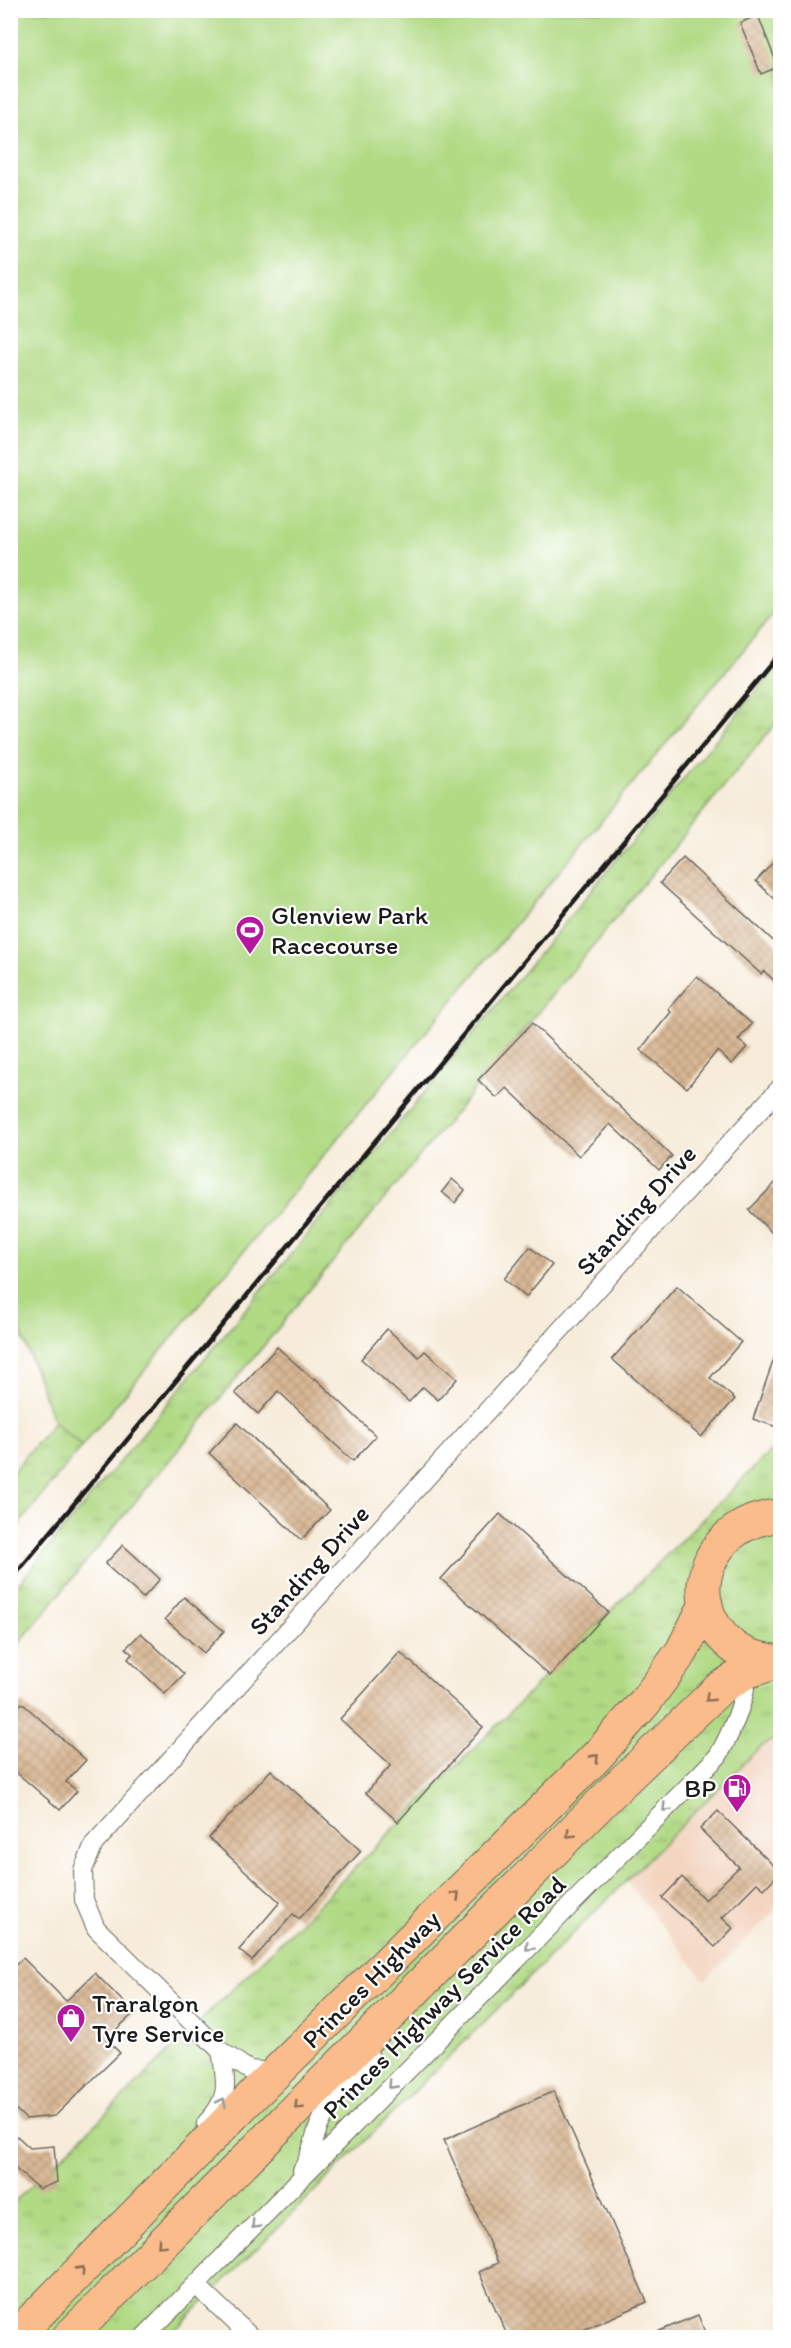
<svg xmlns="http://www.w3.org/2000/svg" width="791" height="2348" font-family="Itim,sans-serif">
  <style>
    .built { fill: #f3d4bf }
    .grass { fill: url(#grass-tufts); stroke: #667b50; stroke-width: 1.5 }
    .pitch { fill: #b1da85; stroke: #667b50; stroke-width: 1.5 }
    .building { fill: url(#building-cross-hatch) }
    .lines { fill: none; stroke-linecap: round; stroke-linejoin: round }
    .street-casing { stroke: #69655e; stroke-width: 20 }
    .highway-casing { stroke: #69655e; stroke-width: 35 }
    .street { stroke: #fff; stroke-width: 18 }
    .highway { stroke: #f9bc8a; stroke-width: 33 }
    .rail { stroke: #1c1c1c; stroke-width: 4.5 }
    .oneway { stroke: #8a6c53 }
    .oneway2 { stroke: #999 }
    .labels { text-anchor: middle; stroke-width: 4.5; stroke-linejoin: round; paint-order: stroke }
    .poi-label { font-size: 26px; fill: #1c1c1c; stroke: #fff; text-anchor: start }
    .street-label { font-size: 26px; fill: #1c1c1c; stroke: #fff }
  </style>
  <defs>
    <pattern id="grass-tufts" width="24" height="20" patternUnits="userSpaceOnUse" patternTransform="scale(1.5)"><rect width="24" height="20" fill="#b1da85"/><path d="M3 7l-1-3M5 7V3M7 7l1-3M15 17l-1-3M17 17v-4M19 17l1-3" fill="none" stroke="#98ba72"/></pattern>
    <pattern id="building-cross-hatch" width="8" height="8" patternUnits="userSpaceOnUse" patternTransform="scale(1.5)"><rect width="8" height="8" fill="#d8b794"/><path d="M0 0l8 8M0 8l8-8" fill="none" stroke="#b99d7f"/></pattern>
  </defs>
  <rect width="100%" height="100%" fill="#fff"/>
  <filter id="ink" filterUnits="userSpaceOnUse"><feTurbulence type="fractalNoise" baseFrequency=".0167" numOctaves="2"/><feDisplacementMap in="SourceGraphic" scale="12" xChannelSelector="R" yChannelSelector="G"/><feConvolveMatrix kernelMatrix="1 2 1 2 8 2 1 2 1" color-interpolation-filters="sRGB"/></filter>
  <filter id="wash" filterUnits="userSpaceOnUse"><feTurbulence type="fractalNoise" baseFrequency=".008" numOctaves="4" result="noise"/><feDisplacementMap in="SourceGraphic" scale="24" xChannelSelector="R" yChannelSelector="G"/><feGaussianBlur stdDeviation="1.35" result="paint"/><feColorMatrix in="noise" values="0 0 0 0 0 0 0 0 0 0 0 0 0 0 0 0 0 1.4 0 .05"/><feComposite in="paint" operator="in"/></filter>
  <g filter="url(#wash)">
    <rect width="100%" height="100%" fill="#f7ecda"/>
    <polygon class="built" points="780,1737 780,1906 705,1980 626,1880 761,1746"/>
    <g class="grass">
      <polygon points="780,662 780,718 11,1653 11,1593"/>
      <polygon points="54,1422 82,1446 11,1534 11,1474"/>
      <path d="M780,1442V1737L761,1746L168,2337L11,2338V2205C272,1956 523,1696 780,1442Z"/>
    </g>
    <polygon class="pitch" points="11,11 780,11 780,201 776,205 780,225 780,606 82,1446 54,1422 11,1305"/>
    <g id="blocks">
      <g class="building">
        <polygon points="758,15 778,67 761,74 740,23"/>
        <polygon points="780,855 780,904 756,881"/>
        <polygon points="683,858 780,947 780,986 764,971 761,974 660,883"/>
        <polygon points="697,976 752,1024 738,1040 747,1047 732,1064 717,1051 687,1088 640,1050 671,1012 668,1009"/>
        <polygon points="532,1023 672,1156 659,1170 610,1124 579,1156 507,1088 497,1098 478,1080"/>
        <polygon points="780,1178 780,1241 749,1210"/>
        <polygon points="452,1179 465,1190 455,1203 442,1192"/>
        <polygon points="530,1247 552,1265 526,1297 504,1279"/>
        <polygon points="677,1286 741,1342 710,1378 735,1399 701,1437 612,1359"/>
        <polygon points="387,1329 419,1357 425,1351 457,1379 438,1400 423,1387 409,1402 361,1359"/>
        <polygon points="277,1347 314,1380 315,1378 376,1436 353,1461 278,1391 258,1414 235,1393"/>
        <polygon points="778,1347 780,1347 780,1419 777,1427 753,1419"/>
        <polygon points="237,1423 330,1510 301,1540 209,1453"/>
        <polygon points="500,1514 608,1612 550,1676 441,1579"/>
        <polygon points="123,1545 160,1579 143,1598 105,1564"/>
        <polygon points="184,1597 224,1631 204,1653 165,1619"/>
        <polygon points="141,1633 184,1674 165,1694 128,1659 132,1654 126,1648"/>
        <polygon points="400,1652 483,1727 398,1822 366,1793 391,1765 340,1719"/>
        <polygon points="22,1703 86,1760 66,1782 77,1791 60,1810 10,1767 10,1716"/>
        <polygon points="271,1770 361,1851 299,1919 293,1914 252,1961 239,1950 280,1902 209,1838"/>
        <polygon points="718,1811 780,1872 764,1889 757,1883 722,1918 733,1928 715,1947 662,1898 682,1877 705,1900 739,1867 700,1829"/>
        <polygon points="23,1958 66,2001 95,1973 134,2013 106,2039 120,2053 55,2116 26,2119 10,2104 10,1970"/>
        <polygon points="554,2091 647,2302 567,2337 508,2337 479,2272 498,2263 444,2140"/>
        <polygon points="17,2136 30,2148 54,2146 57,2182 39,2189 10,2164 10,2144"/>
        <polygon points="698,2315 707,2337 645,2337"/>
      </g>
    </g>
  </g>
  <g filter="url(#ink)">
    <use href="#blocks" fill-opacity="0" stroke="#69655e" stroke-width="1.5"/>
    <g class="lines">
      <g class="street-casing">
        <g id="street">
          <polyline points="276,2072 249,2070 221,2051 96,1928 84,1900 83,1870 94,1844 780,1088"/>
          <path d="M206,2123C231,2098 226,2082 221,2051"/>
          <path d="M302,2170C311,2157 313,2140 319,2126C331,2098 350,2078 370,2057"/>
          <polyline points="196,2285 252,2338"/>
          <path d="M143,2338L718,1756C729,1737 749,1694 746,1672"/>
        </g>
      </g>
      <g class="highway-casing">
        <g id="highway">
          <path d="M779,1662C762,1659 745,1657 731,1645C676,1598 711,1519 780,1516"/>
          <polyline points="14,2338 253,2095 596,1757 645,1702 682,1651 706,1604"/>
          <polyline points="68,2338 619,1785 720,1688 746,1672 780,1661"/>
        </g>
      </g>
      <use href="#street" class="street"/>
      <use href="#highway" class="highway"/>
      <polyline class="rail" points="10,1581 780,653"/>
    </g>
    <defs><path id="oneway-chevron" d="M-2-3.5L2.5 0L-2 3.5" fill="none" stroke-width="1.6" stroke-linecap="round" stroke-linejoin="round" transform="scale(1.5)"/></defs>
    <g class="oneway">
      <use href="#oneway-chevron" transform="translate(709 1698) rotate(136)"/>
      <use href="#oneway-chevron" transform="translate(595 1758) rotate(-46)"/>
      <use href="#oneway-chevron" transform="translate(570 1834) rotate(135)"/>
      <use href="#oneway-chevron" transform="translate(456 1895) rotate(-45)"/>
      <use href="#oneway-chevron" transform="translate(298 2106) rotate(135)"/>
      <use href="#oneway-chevron" transform="translate(161 2244) rotate(135)"/>
      <use href="#oneway-chevron" transform="translate(81 2270) rotate(-46)"/>
    </g>
    <g class="oneway2">
      <use href="#oneway-chevron" transform="translate(666 1808) rotate(135)"/>
      <use href="#oneway-chevron" transform="translate(529 1947) rotate(135)"/>
      <use href="#oneway-chevron" transform="translate(392 2085) rotate(134)"/>
      <use href="#oneway-chevron" transform="translate(222 2102) rotate(-64)"/>
      <use href="#oneway-chevron" transform="translate(255 2225) rotate(134)"/>
    </g>
  </g>
  <defs>
    <g id="stadium-pin" transform="scale(1.5)"><path d="M0 17L-7.5 6A9.5 9.5 0 1 1 7.5 6Z" fill="#b5179e" stroke="#fff"/><path d="M0-5a6.5 5 0 1 0 0 10a6.5 5 0 1 0 0-10ZM-3.5-1.8h7v3.6h-7Z" fill="#fff"/></g>
    <g id="fuel-pin" transform="scale(1.5)"><path d="M0 17L-7.5 6A9.5 9.5 0 1 1 7.5 6Z" fill="#b5179e" stroke="#fff"/><path d="M-5.5-6h7V0h2V4h1.3V-2.5L3-4.5l.8-.8L6-3V5H2.5V1h-1V6h-7ZM-4.2-4.7v3.2H.2V-4.7Z" fill="#fff"/></g>
    <g id="shop-pin" transform="scale(1.5)"><path d="M0 17L-7.5 6A9.5 9.5 0 1 1 7.5 6Z" fill="#b5179e" stroke="#fff"/><path d="M-5-2.5h2.3a2.7 3.5 0 0 1 5.4 0H5L5.5 6h-11ZM-1.5-2.5h3a1.5 2.3 0 0 0-3 0Z" fill="#fff"/></g>
  </defs>
  <g fill-rule="evenodd">
    <use href="#stadium-pin" x="250" y="930"/>
    <use href="#fuel-pin" x="737" y="1788"/>
    <use href="#shop-pin" x="71" y="2018"/>
  </g>
  <g class="labels">
    <g class="poi-label">
      <text x="271" y="924">Glenview Park<tspan x="271" dy="30">Racecourse</tspan></text>
      <text x="716" y="1797" text-anchor="end">BP</text>
      <text x="92" y="2012">Traralgon<tspan x="92" dy="30">Tyre Service</tspan></text>
    </g>
    <g class="street-label">
      <text transform="translate(636 1210) rotate(-48)" y="9">Standing Drive</text>
      <text transform="translate(309 1570) rotate(-48)" y="9">Standing Drive</text>
      <text transform="translate(371 1979) rotate(-45)" y="9">Princes Highway</text>
      <text transform="translate(444 1997) rotate(-45)" y="9">Princes Highway Service Road</text>
    </g>
  </g>
  <rect width="791" height="2348" fill="none" stroke="#fff" stroke-width="36"/>
</svg>
